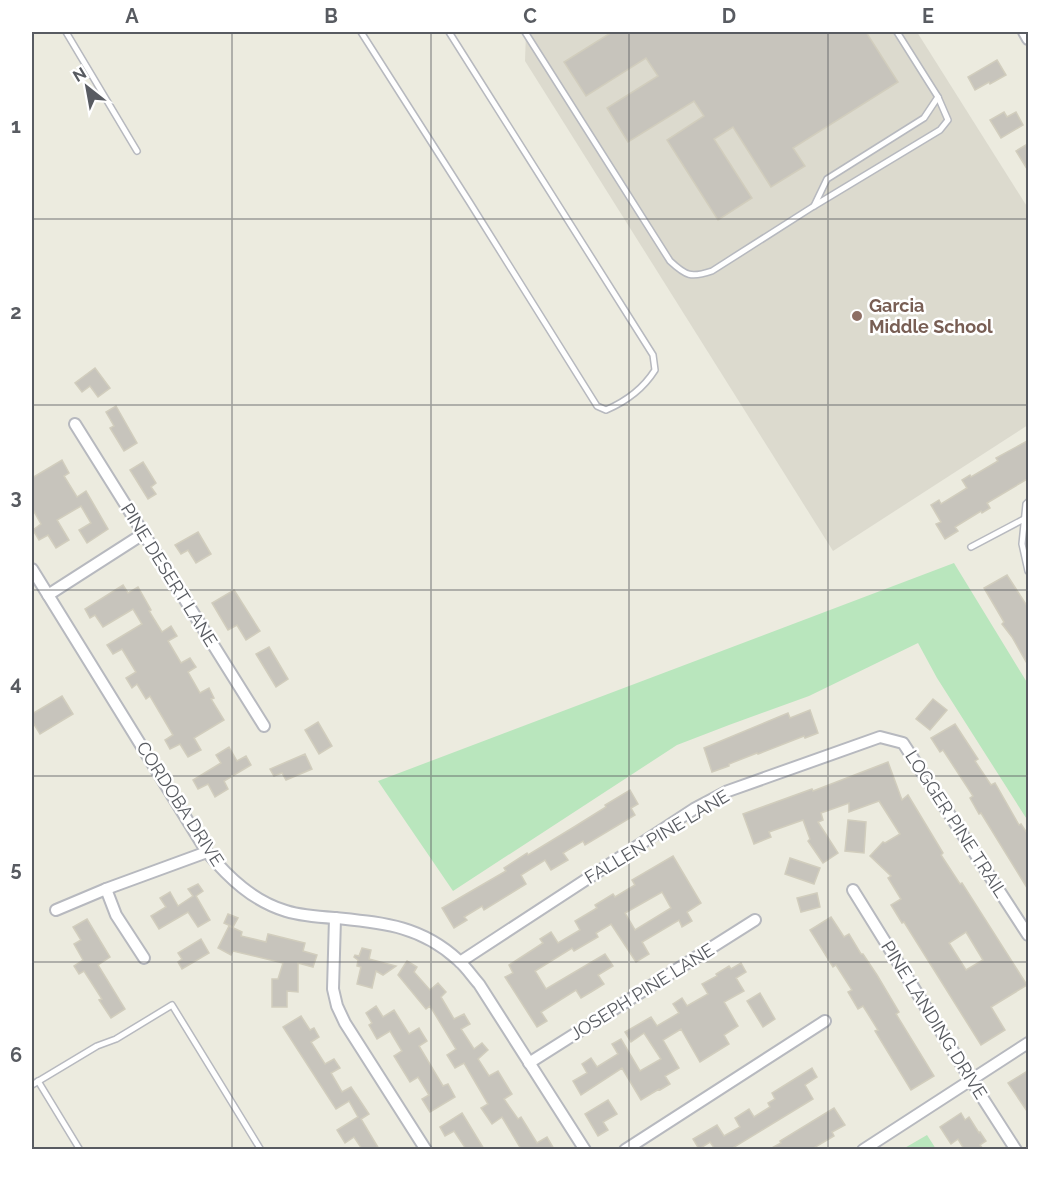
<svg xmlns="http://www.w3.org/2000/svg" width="1060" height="1181" font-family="Raleway,sans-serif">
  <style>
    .education { fill: #dcdace }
    .green { fill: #b9e6bd }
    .building { fill: #c7c4bc; stroke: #d1cdbd; stroke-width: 1.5; fill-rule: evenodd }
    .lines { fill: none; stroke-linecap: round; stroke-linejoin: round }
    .lane-casing { stroke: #b7b9bf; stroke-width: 8 }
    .street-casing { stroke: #b7b9bf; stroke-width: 14 }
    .lane { stroke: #fff; stroke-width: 5 }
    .street { stroke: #fff; stroke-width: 10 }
    .grid { fill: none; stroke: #585b61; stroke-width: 1.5; stroke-opacity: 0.55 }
    .education-dot { fill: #8d6e63; stroke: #fff; stroke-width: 2 }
    .labels { text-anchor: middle; stroke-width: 5; stroke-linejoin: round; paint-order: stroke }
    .education-label { font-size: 18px; font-weight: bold; fill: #785e54; stroke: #fff; text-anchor: start }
    .street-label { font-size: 18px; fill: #585b61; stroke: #fff }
    .neatline { fill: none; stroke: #585b61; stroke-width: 2 }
    .grid-label { font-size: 20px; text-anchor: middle; font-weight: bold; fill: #585b61 }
  </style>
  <rect width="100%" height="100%" fill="#ecebdf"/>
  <polygon class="education" points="526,32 917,32 1028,208 1028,425 833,551 525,61"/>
  <g class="green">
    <polygon points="954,563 1028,684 1028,821 937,678 918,643 809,696 729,725 677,745 453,891 378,781"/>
    <polygon points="927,1135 936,1149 903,1149"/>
  </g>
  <g class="building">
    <polygon points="612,32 866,32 898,82 793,148 805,166 771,187 733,127 714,139 752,198 718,220 667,140 704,116 694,101 628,142 607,108 658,76 646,58 586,96 564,62"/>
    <polygon points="997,60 1006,75 990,84 989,82 975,90 968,77"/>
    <polygon points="1004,112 1007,117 1016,112 1023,125 1001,138 990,120"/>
    <polygon points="1029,143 1029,172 1016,151"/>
    <polygon points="95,368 110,388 98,397 90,386 82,392 75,383"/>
    <polygon points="116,406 137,443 124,451 110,428 114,426 106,412"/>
    <polygon points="1029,440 1029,478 987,503 990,508 982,513 981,511 955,527 958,531 945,539 936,524 941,522 931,505 939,500 941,504 967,488 962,480 970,475 971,477 998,461 996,458"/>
    <polygon points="62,460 69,473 64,476 77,497 86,491 108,529 87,543 79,530 91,523 81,506 57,520 69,540 56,548 48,535 39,540 33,530 41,524 32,508 32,478"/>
    <polygon points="143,462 156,483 151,487 156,494 148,499 130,470"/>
    <polygon points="198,532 211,554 196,563 188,550 181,554 175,545"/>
    <polygon points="1007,575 1029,609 1029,667 1012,637 1002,624 1004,622 984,588"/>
    <polygon points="123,585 128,593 138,587 151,610 149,611 162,632 171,626 177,636 168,641 181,663 190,658 196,667 188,672 200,693 209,688 214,698 211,699 224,720 194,738 201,750 188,757 180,744 170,749 165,740 173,735 150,696 146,699 137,684 132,688 126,678 136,672 122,649 113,654 107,645 142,624 133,609 103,627 95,615 90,618 85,609"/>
    <polygon points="234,590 260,631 246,640 237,625 228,630 212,603"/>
    <polygon points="269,647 288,679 276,687 256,654"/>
    <polygon points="62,696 73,714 40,734 32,721 32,714"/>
    <polygon points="933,699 947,710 930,730 916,719"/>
    <polygon points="810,710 818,733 805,738 804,736 758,754 757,753 729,764 729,766 712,772 704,748 788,713 790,718"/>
    <polygon points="318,722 332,746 319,754 305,730"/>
    <polygon points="955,724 978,759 975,761 991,785 995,783 1019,825 1021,824 1029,836 1029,891 981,813 979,814 970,798 973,796 943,750 940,752 931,738"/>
    <polygon points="229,747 237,761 246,756 251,765 224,781 228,789 215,797 208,784 198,789 193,780 221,763 216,755"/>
    <polygon points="305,754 312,769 286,780 282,773 274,776 270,769"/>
    <path d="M888,762L902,800L908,795L943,853L941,855L960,884L962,883L1027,985L991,1007L1005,1030L981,1045L904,922L902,923L891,905L901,899L888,878L891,876L870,856L883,842L885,843L900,834L879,801L849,812V803L821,813L823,820L818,822L838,853L823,863L808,841L810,839L803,820L769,832L771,837L754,844L743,814L812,789L813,791ZM966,932L983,960L966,970L949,943Z"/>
    <polygon points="630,790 638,804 631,808 635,815 585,845 583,841 563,853 568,860 551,870 545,860 521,875 526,884 484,910 482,906 464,917 467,920 454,928 442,908 506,871 504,868 527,853 528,855 574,827 606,807 605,805"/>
    <polygon points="848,820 866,822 864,853 845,851"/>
    <path d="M673,856L701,903L687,912L692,921L682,927L679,920L642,942L649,954L636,962L611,924L596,933L598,937L574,951L572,948L535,971L546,989L605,954L613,966L598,975L604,984L591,992L581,998L576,990L541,1012L547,1021L537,1027L505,977L513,973L509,965L543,943L540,939L551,932L558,943L580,930L575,921L597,908L595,905L613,894L615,897L635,885L632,880ZM662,892L671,908L635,930L625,913Z"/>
    <polygon points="790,858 820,868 814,884 785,874"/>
    <polygon points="198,884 203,891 196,896 210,920 198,927 188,912 159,929 151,916 166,907 160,898 170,892 178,906 193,896 188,889"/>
    <polygon points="817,893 820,907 801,912 797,898"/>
    <polygon points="228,914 238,918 233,927 224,923"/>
    <polygon points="831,917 844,937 849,934 861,954 863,954 877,975 899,1012 896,1014 934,1076 911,1090 875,1031 878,1030 863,1006 858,1009 848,992 852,990 836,965 833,967 810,930"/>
    <polygon points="87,919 110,957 98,965 125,1009 111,1018 99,1000 102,999 84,971 79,974 74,966 83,960 74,944 81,940 73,927"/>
    <polygon points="229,926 242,932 241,936 266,942 268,934 305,943 303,951 317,955 313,967 298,963 298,992 287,991 287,1007 272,1007 272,979 278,979 283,963 233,951 231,955 218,948"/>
    <polygon points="201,939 209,953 182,969 178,962 182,959 178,953"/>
    <polygon points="362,948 371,950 369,959 396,966 383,975 376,971 372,988 357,984 361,967 357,966 358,960 354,957 355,955 359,956"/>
    <polygon points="407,961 417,967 414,972 430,990 438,983 446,992 441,997 454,1019 464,1014 470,1024 461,1029 474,1049 482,1043 488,1050 478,1059 489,1076 498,1071 512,1094 504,1099 518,1119 521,1117 537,1143 547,1137 554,1149 521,1149 502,1117 492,1124 481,1108 488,1104 464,1063 455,1068 447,1055 456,1049 430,1006 426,1009 398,975"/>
    <polygon points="741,963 746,972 736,978 744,991 724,1002 738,1026 724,1035 729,1044 700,1062 681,1029 663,1040 679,1068 665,1076 670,1084 660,1090 659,1089 641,1100 622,1068 581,1095 573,1081 587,1073 582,1064 591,1058 597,1067 618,1054 612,1044 621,1039 640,1071 661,1059 644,1033 631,1042 625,1032 651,1017 657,1026 679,1013 673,1004 682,998 687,1006 708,994 702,984 717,976 716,974 729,966 731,969"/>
    <polygon points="760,993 775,1019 763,1027 747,1001"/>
    <polygon points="376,1006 383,1017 394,1010 409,1034 419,1028 427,1041 419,1046 443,1086 448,1084 455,1097 430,1112 422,1099 429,1095 418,1077 410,1082 394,1056 402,1051 390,1031 377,1039 369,1025 372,1023 366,1013"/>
    <polygon points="301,1016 310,1030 314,1028 319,1037 311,1042 325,1064 334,1059 340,1068 331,1073 342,1092 351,1087 369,1114 361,1119 379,1149 362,1149 354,1137 345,1143 337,1130 358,1117 349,1101 336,1109 283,1027"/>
    <polygon points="812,1068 817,1077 805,1085 813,1099 731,1149 715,1149 710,1142 699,1149 693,1139 717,1125 724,1136 740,1127 735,1118 749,1109 754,1117 770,1107 768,1103 775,1099 772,1093"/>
    <polygon points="1029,1070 1029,1114 1008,1083"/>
    <polygon points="608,1100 617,1114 603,1122 608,1130 598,1136 585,1114"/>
    <polygon points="834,1108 845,1125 832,1132 834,1136 812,1149 770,1149 781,1143 780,1141"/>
    <polygon points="462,1113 484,1149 466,1149 454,1131 445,1136 440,1127"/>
    <polygon points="961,1113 965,1120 969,1117 979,1133 980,1132 986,1141 980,1145 983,1149 964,1149 958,1139 951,1144 940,1127"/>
  </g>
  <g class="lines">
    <g class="lane-casing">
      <g id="lane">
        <polyline points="66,32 137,151"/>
        <path d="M361,32L470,203L597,406L606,410C627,401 643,389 655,370L653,355L449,32"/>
        <path d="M525,32L670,261C686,276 691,278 712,271L814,206L940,130L948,120L938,97L897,32"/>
        <polyline points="814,206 827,179 924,118 938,97"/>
        <polyline points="1028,502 1026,504 1022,544 1028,571"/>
        <polyline points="971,547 1024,519"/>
        <polyline points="38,1081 80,1150"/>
        <polyline points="32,1085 97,1046 116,1039 172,1005 261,1150"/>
      </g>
    </g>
    <g class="street-casing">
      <g id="street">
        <polyline points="1024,32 1028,39"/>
        <polyline points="75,424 264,726"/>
        <path d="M32,569L207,852C229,878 253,901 286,911C302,916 320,917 336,918C384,923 421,926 458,960C466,967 472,976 479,984L585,1150"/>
        <polyline points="48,595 143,534"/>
        <polyline points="106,889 116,915 144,958"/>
        <polyline points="853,890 971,1080 1016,1150"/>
        <polyline points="56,910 106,889 207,852"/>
        <polyline points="335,918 333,989 337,1006 345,1023 426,1150"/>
        <polyline points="460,962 694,809 728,791 880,737 903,743 1028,935"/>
        <polyline points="529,1063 755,920"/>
        <polyline points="625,1150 825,1021"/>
        <polyline points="863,1150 1028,1043"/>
      </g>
    </g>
    <use href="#lane" class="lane"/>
    <use href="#street" class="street"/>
  </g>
  <path class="grid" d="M232,32V1150M431,32V1150M629,32V1150M828,32V1150M32,219H1028M32,405H1028M32,590H1028M32,776H1028M32,962H1028"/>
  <circle class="education-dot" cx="857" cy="316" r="6"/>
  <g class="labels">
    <g class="education-label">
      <text x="869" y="312">Garcia<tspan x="869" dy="21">Middle School</tspan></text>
    </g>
    <g class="street-label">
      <text transform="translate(169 575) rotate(58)" y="6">PINE DESERT LANE</text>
      <text transform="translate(180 804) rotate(57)" y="6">CORDOBA DRIVE</text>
      <text transform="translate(956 824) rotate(57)" y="6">LOGGER PINE TRAIL</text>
      <text transform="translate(657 837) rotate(-31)" y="6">FALLEN PINE LANE</text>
      <text transform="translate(642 992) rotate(-32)" y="6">JOSEPH PINE LANE</text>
      <text transform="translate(934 1020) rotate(58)" y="6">PINE LANDING DRIVE</text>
    </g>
  </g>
  <rect width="1060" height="1181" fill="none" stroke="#ffffff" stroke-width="66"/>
  <g transform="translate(87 87) rotate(329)" stroke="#ffffff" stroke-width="4.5" paint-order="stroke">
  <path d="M0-4.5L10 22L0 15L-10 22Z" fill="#585b61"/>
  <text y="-9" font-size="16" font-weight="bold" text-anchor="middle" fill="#585b61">N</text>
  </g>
  <rect x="33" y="33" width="994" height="1115" class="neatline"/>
  <g class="grid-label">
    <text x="132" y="23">A</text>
    <text x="331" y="23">B</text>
    <text x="530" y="23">C</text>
    <text x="729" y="23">D</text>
    <text x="928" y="23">E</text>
    <text x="16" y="133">1</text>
    <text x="16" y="319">2</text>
    <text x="16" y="504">3</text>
    <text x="16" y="690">4</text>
    <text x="16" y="876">5</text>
    <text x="16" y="1062">6</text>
  </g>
</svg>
